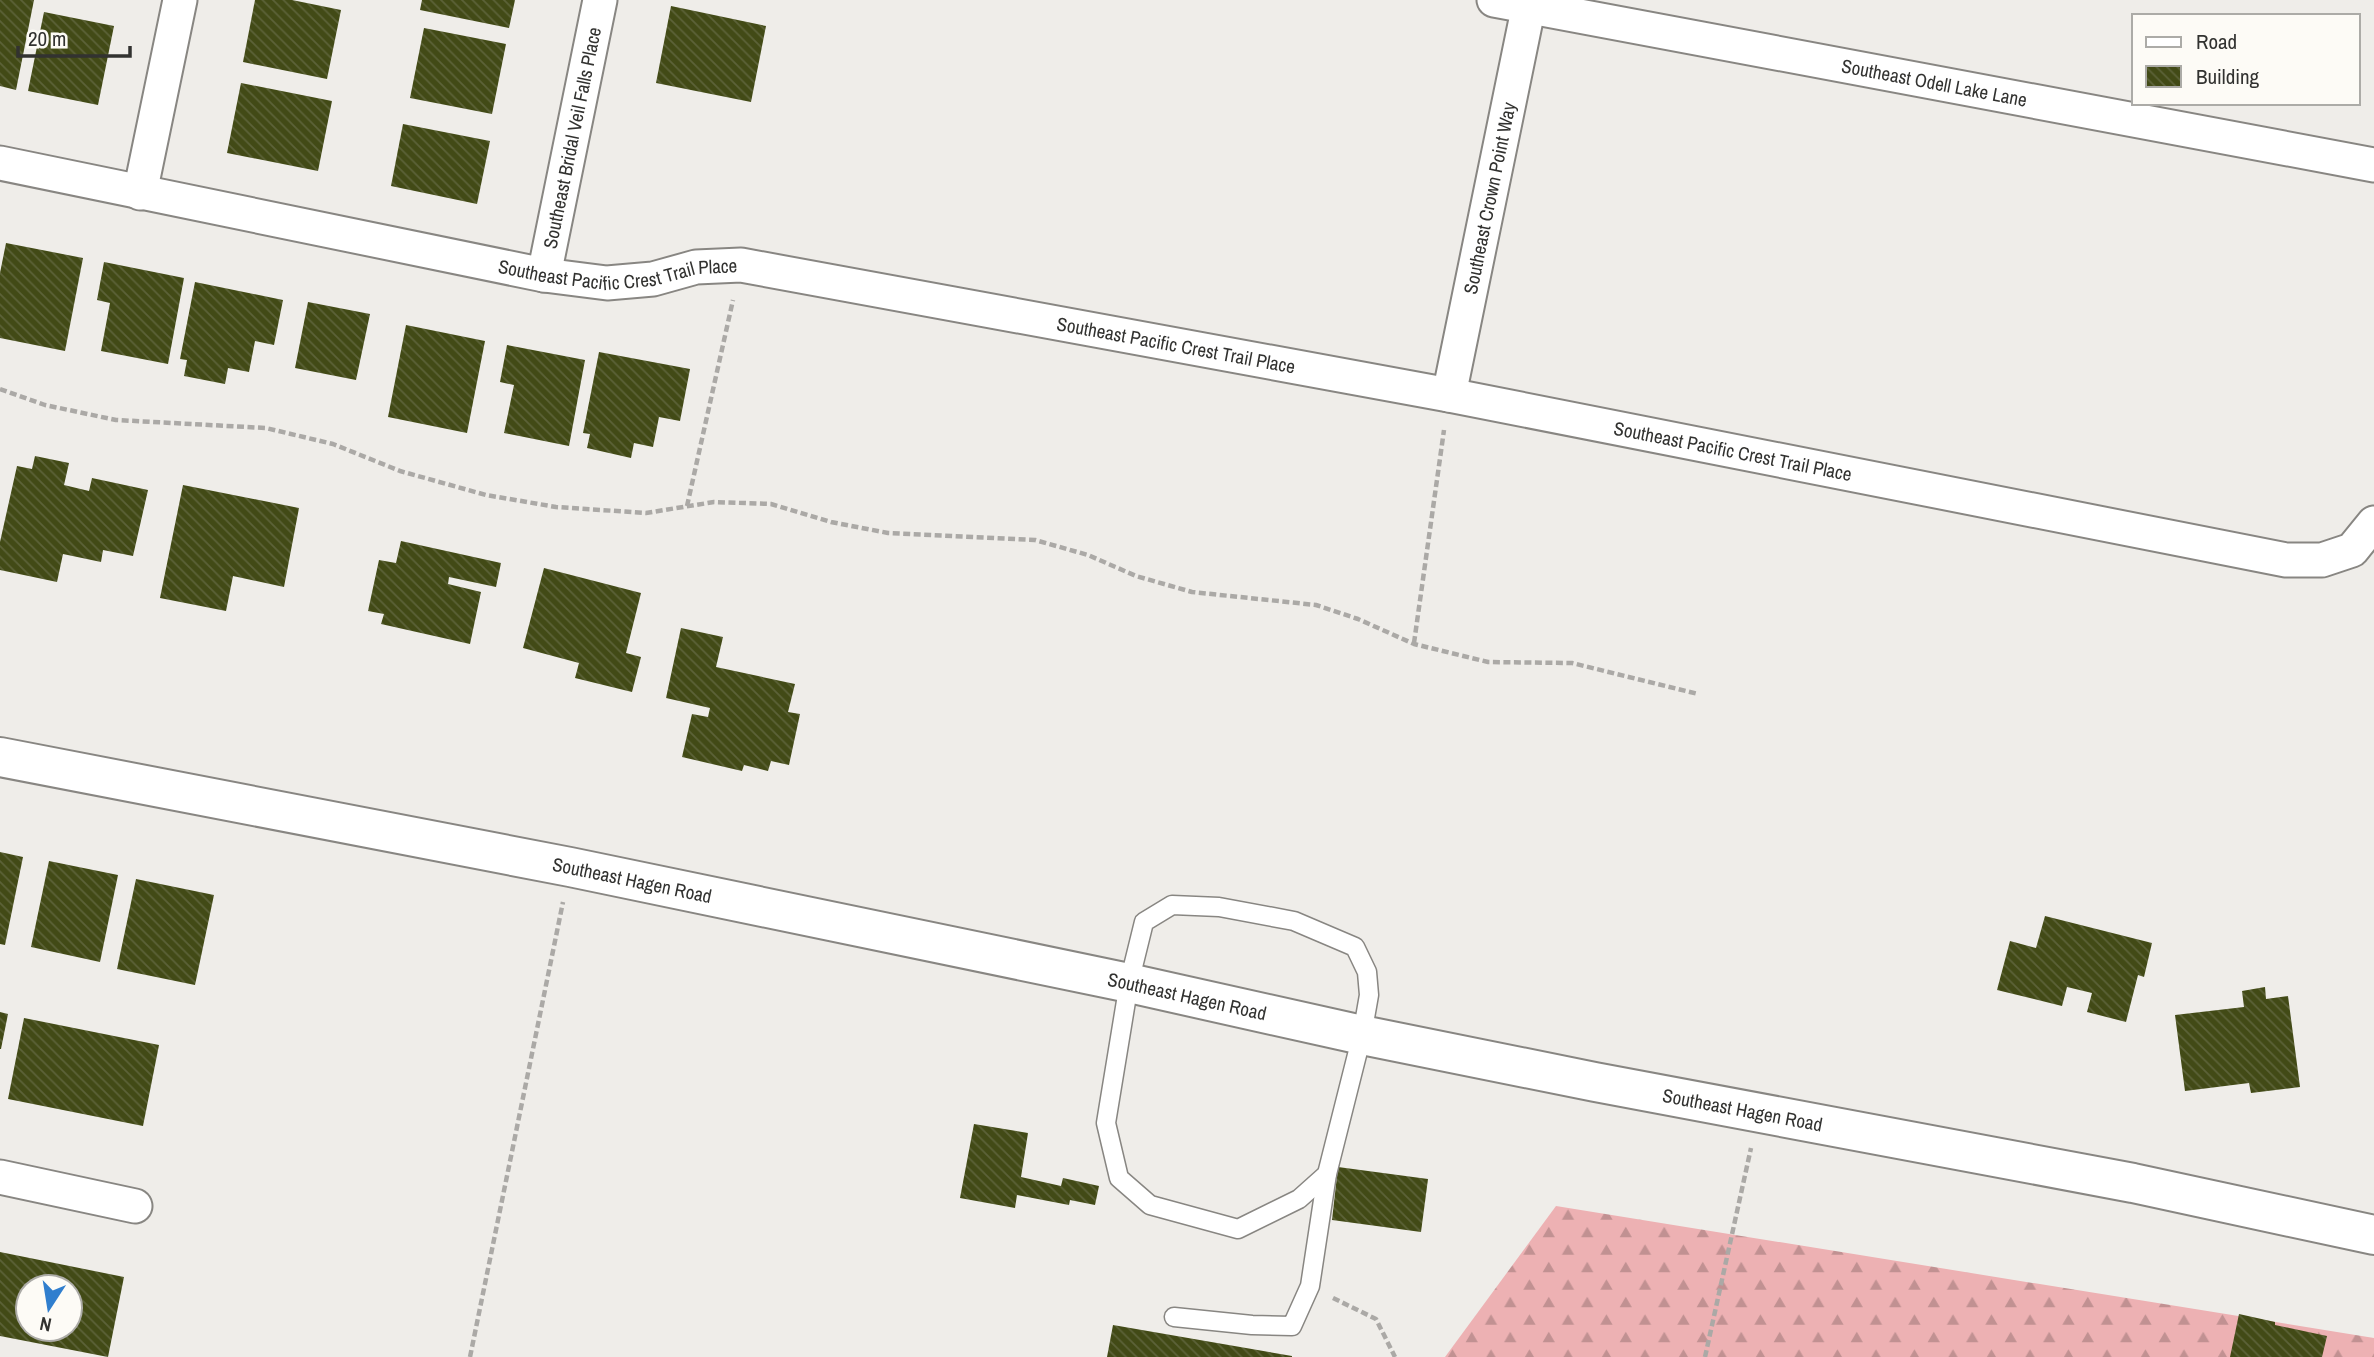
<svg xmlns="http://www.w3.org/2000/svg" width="2374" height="1357" font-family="'Archivo Narrow',sans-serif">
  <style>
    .forest { fill: url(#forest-firs) }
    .building { fill: url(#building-back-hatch); fill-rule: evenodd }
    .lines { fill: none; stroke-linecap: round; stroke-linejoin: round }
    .lane-casing { stroke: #888682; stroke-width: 21 }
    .street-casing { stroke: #888682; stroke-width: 37 }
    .secondary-casing { stroke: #888682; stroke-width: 42 }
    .path { stroke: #aba9a6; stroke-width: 4.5; stroke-dasharray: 7 3.5; stroke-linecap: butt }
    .lane { stroke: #fff; stroke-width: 18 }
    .street { stroke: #fff; stroke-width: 33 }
    .secondary { stroke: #fff; stroke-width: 38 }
    .labels { text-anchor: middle; stroke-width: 7; stroke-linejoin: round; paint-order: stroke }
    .street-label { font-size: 19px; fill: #323230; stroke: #fdfbf6 }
  </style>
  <defs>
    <pattern id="forest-firs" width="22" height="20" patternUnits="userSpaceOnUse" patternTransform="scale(1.75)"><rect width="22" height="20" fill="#edb1b3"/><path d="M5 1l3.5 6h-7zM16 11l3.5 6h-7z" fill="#c19192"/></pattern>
    <pattern id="building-back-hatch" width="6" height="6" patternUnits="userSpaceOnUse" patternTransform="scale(1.75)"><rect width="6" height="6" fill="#424a16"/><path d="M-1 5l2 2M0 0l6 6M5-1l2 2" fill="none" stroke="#5c6238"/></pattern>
  </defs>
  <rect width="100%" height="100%" fill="#efede9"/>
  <polygon class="forest" points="1556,1206 2374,1338 2374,1357 1445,1357"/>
  <g class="building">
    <polygon points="0,0 34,0 16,90 0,86"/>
    <polygon points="255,0 292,0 341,10 327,79 243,62"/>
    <polygon points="422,0 515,0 509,28 420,10"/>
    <polygon points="671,6 766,26 751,102 656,83"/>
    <polygon points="44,12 114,26 98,105 28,91"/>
    <polygon points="424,28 506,44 492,114 410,98"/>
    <polygon points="241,83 332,101 318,171 227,153"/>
    <polygon points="403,124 490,141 477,204 391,186"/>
    <polygon points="6,243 83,258 65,351 0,338 0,273"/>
    <polygon points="104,262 184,278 168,364 101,351 110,303 97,300"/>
    <polygon points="195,282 283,300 274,345 255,341 249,372 228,368 225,384 184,376 187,360 180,359"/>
    <polygon points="308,302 370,314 356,380 295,368"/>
    <polygon points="406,325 485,341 467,433 388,417"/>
    <polygon points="507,345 585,360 569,446 504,433 514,385 500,382"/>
    <polygon points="599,352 690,369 680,421 659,417 653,447 634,443 631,458 587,448 590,434 583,433"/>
    <polygon points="35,456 69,463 64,485 89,491 92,478 148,490 133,556 103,550 101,562 63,554 57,582 0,570 0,542 17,466 32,469"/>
    <polygon points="183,485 299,508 284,587 233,576 226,611 160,598"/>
    <polygon points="401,541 501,563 496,587 449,577 448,584 481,592 470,644 381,624 384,614 368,611 379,560 396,563"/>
    <polygon points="544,568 641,593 626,653 641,657 632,692 575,678 579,663 523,648"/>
    <polygon points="681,628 723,637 716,667 795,684 788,712 800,714 789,765 771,761 768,771 744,765 742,771 682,757 692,714 708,717 710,708 666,698"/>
    <polygon points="0,852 23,857 5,945 0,944"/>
    <polygon points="49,861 118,875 100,962 31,947"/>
    <polygon points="136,879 214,895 195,985 117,969"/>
    <polygon points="2045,916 2152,943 2144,977 2138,975 2126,1022 2087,1012 2092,993 2067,987 2062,1006 1997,990 2010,941 2036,948"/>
    <polygon points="2265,987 2266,999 2288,996 2300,1087 2251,1093 2249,1083 2185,1091 2175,1015 2244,1007 2242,991"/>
    <polygon points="0,1012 8,1014 1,1049 0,1049"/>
    <polygon points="24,1018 159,1045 143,1126 8,1099"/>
    <polygon points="974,1124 1028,1133 1021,1177 1061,1186 1063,1178 1099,1186 1095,1205 1070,1200 1069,1205 1017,1195 1015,1208 960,1198"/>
    <polygon points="1338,1167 1428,1179 1421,1232 1332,1220"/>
    <path d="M0,1252L124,1277L108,1357L0,1336ZM28,1287H70V1329H28Z"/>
    <polygon points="2239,1314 2275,1322 2275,1325 2327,1336 2322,1357 2230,1357"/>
    <polygon points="1113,1325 1292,1356 1292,1357 1107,1357"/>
  </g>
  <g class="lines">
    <g class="lane-casing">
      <g id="lane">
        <polygon points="1172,905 1219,907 1294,921 1355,947 1367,972 1369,995 1362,1035 1327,1174 1299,1199 1238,1229 1150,1205 1119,1178 1106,1123 1129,983 1144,922"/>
        <polyline points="1174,1317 1252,1325 1292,1326 1310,1286 1327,1174"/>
      </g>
    </g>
    <g class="street-casing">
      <g id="street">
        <path id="s1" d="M1494,0L2374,165"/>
        <path id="s2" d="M0,163L544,275L607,283L653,279L696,267L741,265L1449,395L2286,560H2322L2352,550L2374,523"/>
        <polyline points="140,193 180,0"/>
        <path id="s3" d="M544,275L600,0"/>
        <path id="s4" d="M1449,395L1530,0"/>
        <polyline points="0,1177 135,1206"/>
      </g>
    </g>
    <g class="secondary-casing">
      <g id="secondary">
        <path id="s5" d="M0,757L570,867L1129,983L1362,1035L1595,1082L2133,1183L2374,1235"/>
      </g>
    </g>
    <g class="path">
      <polyline points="0,389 45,405 116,420 266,428 333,444 400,471 486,495 556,507 646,513 714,502 771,504 831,522 888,533 1035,540 1088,555 1136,576 1192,592 1316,605 1358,619 1414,644 1488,662 1572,663 1698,694"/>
      <polyline points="687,506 733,300"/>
      <polyline points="1414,643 1444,430"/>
      <polyline points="1333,1298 1376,1319 1395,1357"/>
      <polyline points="470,1357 563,902"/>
      <polyline points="1705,1357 1751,1148"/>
    </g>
    <use href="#lane" class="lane"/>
    <use href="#street" class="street"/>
    <use href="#secondary" class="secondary"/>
  </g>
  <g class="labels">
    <g class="street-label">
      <text dy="7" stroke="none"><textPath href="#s1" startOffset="448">Southeast Odell Lake Lane</textPath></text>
      <text dy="7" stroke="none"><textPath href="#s3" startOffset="140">Southeast Bridal Veil Falls Place</textPath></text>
      <text dy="7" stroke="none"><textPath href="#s4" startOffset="201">Southeast Crown Point Way</textPath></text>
      <text dy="7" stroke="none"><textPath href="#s2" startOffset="630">Southeast Pacific Crest Trail Place</textPath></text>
      <text dy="7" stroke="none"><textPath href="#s2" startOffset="1197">Southeast Pacific Crest Trail Place</textPath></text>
      <text dy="7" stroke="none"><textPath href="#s2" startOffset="1764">Southeast Pacific Crest Trail Place</textPath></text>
      <text dy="7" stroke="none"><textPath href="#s5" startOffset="644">Southeast Hagen Road</textPath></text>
      <text dy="7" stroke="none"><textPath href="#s5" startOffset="1211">Southeast Hagen Road</textPath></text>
      <text dy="7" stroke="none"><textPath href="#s5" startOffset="1778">Southeast Hagen Road</textPath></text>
    </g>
  </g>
  <rect x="2132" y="14" width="228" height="91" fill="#fdfbf6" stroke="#acaba7" stroke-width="2"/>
  <rect x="2146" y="37" width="35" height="10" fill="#ffffff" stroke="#acaba7" stroke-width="2"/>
  <text x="2196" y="49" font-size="21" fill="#323230">Road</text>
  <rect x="2146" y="66" width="35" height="21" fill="url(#building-back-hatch)" stroke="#acaba7" stroke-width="2"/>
  <text x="2196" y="84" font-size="21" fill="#323230">Building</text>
  <g transform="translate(49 1308) rotate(192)"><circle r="33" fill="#fdfbf6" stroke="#acaba7" stroke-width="2"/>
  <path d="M0-5L12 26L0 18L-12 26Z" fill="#307ece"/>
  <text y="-10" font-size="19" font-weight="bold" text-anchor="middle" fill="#323230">N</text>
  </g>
  <path d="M18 46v10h112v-10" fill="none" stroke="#323230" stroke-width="3.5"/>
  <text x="28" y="46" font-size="21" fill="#323230" stroke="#fdfbf6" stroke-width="5" paint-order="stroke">20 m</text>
</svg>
